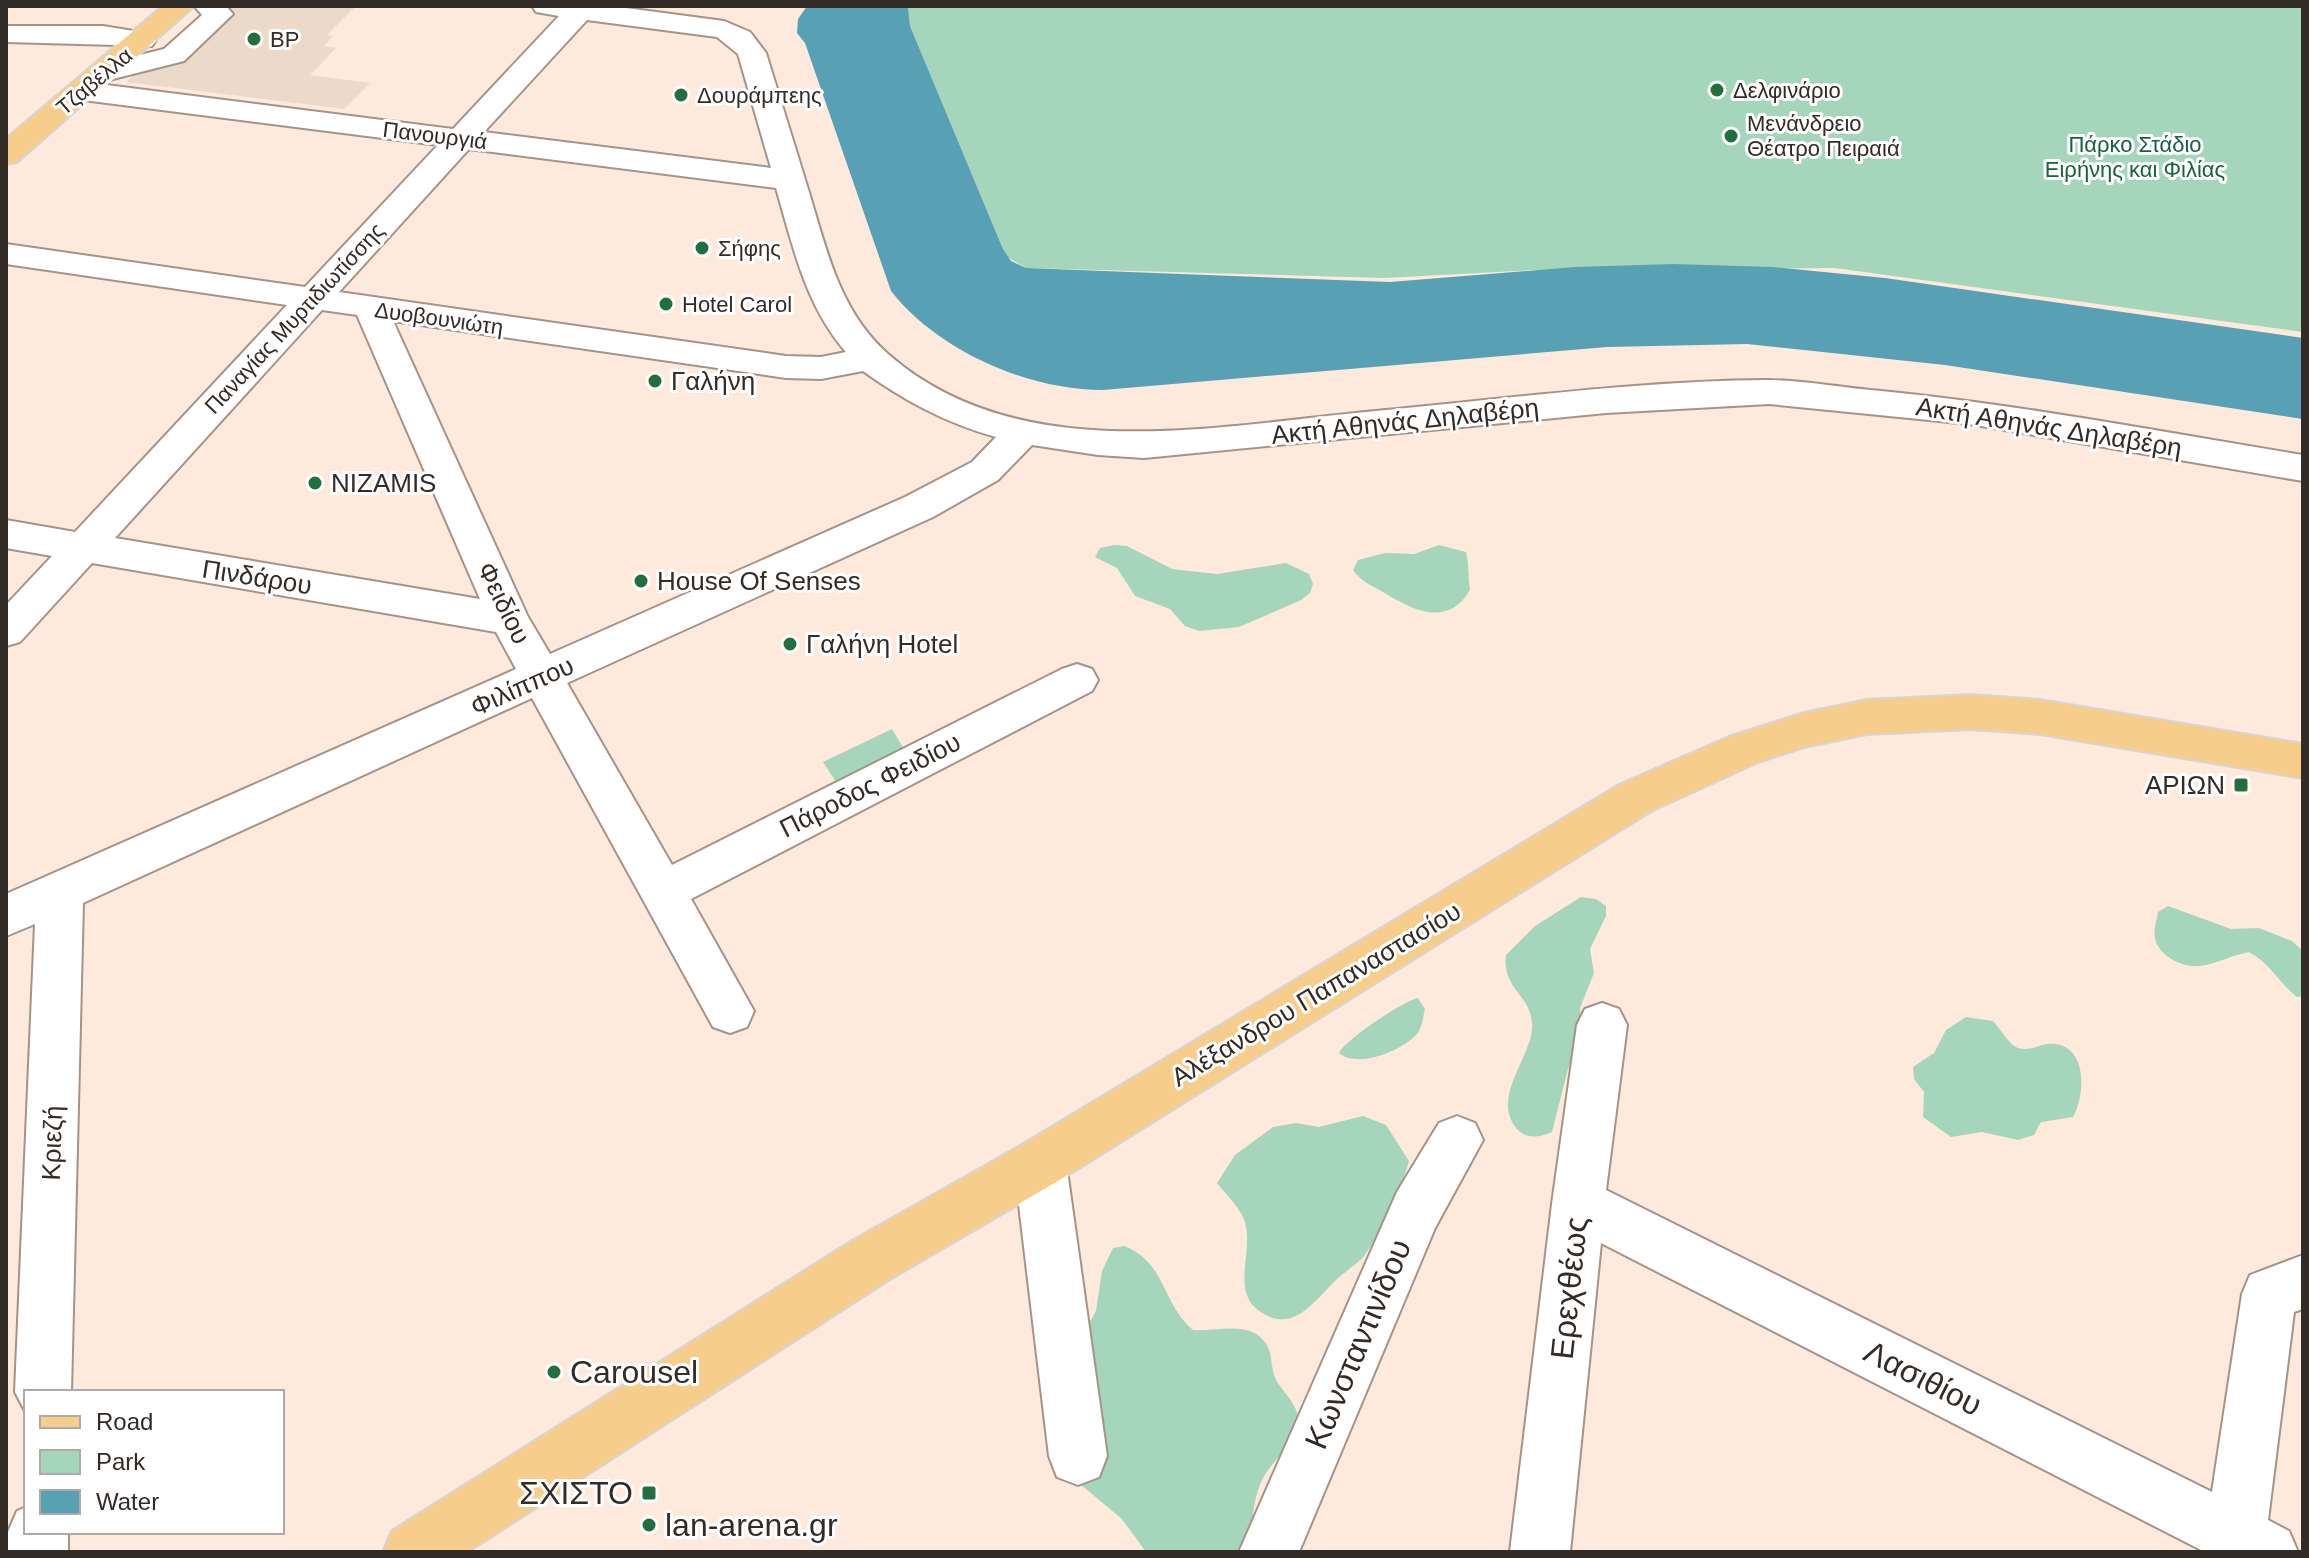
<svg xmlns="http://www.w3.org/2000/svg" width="2309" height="1558" font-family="Arial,sans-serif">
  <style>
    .commercial { fill: #ebd9c9 }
    .green { fill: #a5d5bb }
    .water { fill: #58a1b4 }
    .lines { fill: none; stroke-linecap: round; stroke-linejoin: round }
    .minor-casing { stroke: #a59387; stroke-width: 4 }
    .major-casing { stroke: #d6d5d4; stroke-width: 4 }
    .minor { fill: #fff; fill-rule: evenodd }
    .major { fill: #f7cd8b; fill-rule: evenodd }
    .poi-dot { fill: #216e3e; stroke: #fff; stroke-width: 3 }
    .labels { text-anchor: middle; stroke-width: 6; stroke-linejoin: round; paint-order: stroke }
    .far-poi-label { font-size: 22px; fill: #322b26; stroke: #fff; text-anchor: start }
    .far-street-label { font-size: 22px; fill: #322b26; stroke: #fff }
    .far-park-label { font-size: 22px; fill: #176042; stroke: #fff }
    .poi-label { font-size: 26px; fill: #322b26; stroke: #fff; text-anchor: start }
    .street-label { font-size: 26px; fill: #322b26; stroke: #fff }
    .near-street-label { font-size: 32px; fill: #322b26; stroke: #fff }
    .near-poi-label { font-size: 32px; fill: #322b26; stroke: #fff; text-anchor: start }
  </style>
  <rect width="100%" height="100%" fill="#fdeadc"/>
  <polygon class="commercial" points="212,6 356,6 327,35 333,36 324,46 336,48 310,75 370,83 344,109 126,82"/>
  <g class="green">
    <polygon points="908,6 2303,6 2303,332 1835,268 1533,270 1384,278 1026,268 1006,256 910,26"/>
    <polygon points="1114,545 1127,546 1172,569 1217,574 1286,563 1309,574 1313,584 1310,593 1301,600 1239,627 1199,631 1185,626 1170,609 1135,596 1117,568 1095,557 1100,548"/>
    <path d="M1439,545L1466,552C1469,564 1468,577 1470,590C1449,626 1416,612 1388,595C1374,586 1363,584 1353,570L1358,560L1385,553L1414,554Z"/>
    <polygon points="892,729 905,751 838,785 823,762"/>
    <path d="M1581,897L1596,899L1606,906V916L1590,949L1594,973L1580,1008L1583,1035L1568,1069L1552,1132C1540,1137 1527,1140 1517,1129C1489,1096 1535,1055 1532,1023C1530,994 1502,989 1506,955L1535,926Z"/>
    <path d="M2168,906L2231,929L2259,928L2292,941L2303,951V996L2297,997C2279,983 2270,963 2249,952C2232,955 2216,964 2200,966C2183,968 2158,956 2155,938C2153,930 2157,920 2158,912Z"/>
    <path d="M1418,998L1425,1009C1423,1017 1422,1028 1417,1034C1401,1051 1358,1069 1339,1053C1345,1040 1403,1001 1418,998Z"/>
    <path d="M1966,1017L1993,1021C2000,1028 2009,1045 2018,1048C2032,1052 2041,1042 2055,1044C2088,1048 2085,1096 2073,1117L2041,1122L2034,1135L2018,1140L1982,1132L1951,1137L1923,1117L1924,1092L1914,1079L1913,1067L1934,1053L1946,1030Z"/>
    <path d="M1363,1116L1386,1125L1409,1161C1402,1188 1381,1233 1365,1255C1357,1265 1342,1273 1333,1283C1315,1301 1295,1329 1268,1316C1224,1296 1258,1250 1243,1217C1237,1205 1226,1194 1217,1183L1235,1155L1273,1127L1296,1123L1319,1127Z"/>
    <path d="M1124,1246C1166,1262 1162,1304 1193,1330C1218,1332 1251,1319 1267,1345C1272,1354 1271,1365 1274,1375C1279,1389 1296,1401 1298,1417C1300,1442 1272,1459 1262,1480C1252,1502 1251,1528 1252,1552H1146L1122,1519L1080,1484L1084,1332L1096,1311L1102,1271L1113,1248Z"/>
  </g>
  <path class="water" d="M807,6H908L910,26L1003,249L1011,261L1026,268L1390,282L1575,267L1673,264L1773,267L1885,278L2303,338V419L1945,365L1747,344L1607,347L1103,390C1028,390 938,351 891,291L805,43L797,33L798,19Z"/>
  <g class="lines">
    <g class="minor-casing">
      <g id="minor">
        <polygon points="194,6 226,6 233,14 184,61 105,81 95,78 90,72 95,66 164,49 202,15"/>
        <path d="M532,6H611L724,21L750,32L766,53C780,98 794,144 808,189C826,248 839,311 888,354C1020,470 1219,425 1376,411C1506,399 1636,381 1766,380C1804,380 1843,388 1881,391C2023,405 2163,432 2303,455V481L1969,424L1769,404L1606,413L1144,458L1098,455L1032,445L998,480L933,517L567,683L672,865L1062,669L1077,664L1092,669L1098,680L1092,691L691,899L754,1011L747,1027L730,1033L713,1027L532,698L83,903L71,1392H26V1413L15,1392L35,924L6,936V894L516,669L496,632L92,563L20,642L6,646V605L52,556L6,548V520L75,532L287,305L6,264V244L305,287L438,145L83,100L73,97L68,91L73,85L83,82L453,129L559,16L536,12ZM587,20L717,37L738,54L771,168L484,132ZM469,149L776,188C793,246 805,305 846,352L821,357L786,356L339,292ZM322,310L357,315L480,599L115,538ZM393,321L786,378L821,379L863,371C905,401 946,423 996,437L972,462L905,497L550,654L528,617Z"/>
        <polygon points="6,26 103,26 152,34 156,40 152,46 6,42"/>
        <polygon points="1602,1003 1619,1009 1627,1025 1606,1190 2212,1492 2242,1294 2250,1275 2303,1255 2303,1309 2294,1312 2268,1520 2289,1531 2298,1552 2205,1552 1601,1243 1570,1552 1510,1552 1552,1204 1577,1025 1585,1009"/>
        <polygon points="1457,1116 1475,1123 1483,1140 1435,1228 1299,1552 1239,1552 1397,1192 1439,1123"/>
        <polygon points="1040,1138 1058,1145 1066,1163 1107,1456 1099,1477 1078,1485 1057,1477 1049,1456 1014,1163 1022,1145"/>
        <polygon points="26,1507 26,1532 68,1532 68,1552 8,1552 8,1532 17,1511"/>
      </g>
    </g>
    <g class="major-casing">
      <g id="major">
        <polygon points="163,6 194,6 17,162 6,164 6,139"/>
        <polygon points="1970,695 2040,700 2303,744 2303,778 2040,734 1970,729 1867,734 1804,747 1758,762 1651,811 1058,1181 890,1279 467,1552 383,1552 392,1531 852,1241 1022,1145 1619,785 1729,737 1804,713 1867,700"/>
      </g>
    </g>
    <use href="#minor" class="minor"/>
    <use href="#major" class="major"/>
  </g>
  <g class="poi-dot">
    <circle cx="254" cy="39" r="8"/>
    <circle cx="1717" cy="90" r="8"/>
    <circle cx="681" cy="95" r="8"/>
    <circle cx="1731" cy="136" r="8"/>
    <circle cx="702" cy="248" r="8"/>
    <circle cx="666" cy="304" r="8"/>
    <circle cx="655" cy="381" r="8"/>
    <circle cx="315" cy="483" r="8"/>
    <circle cx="641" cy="581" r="8"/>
    <circle cx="790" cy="644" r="8"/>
    <rect x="2233" y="777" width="16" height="16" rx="4"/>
    <circle cx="554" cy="1372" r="8"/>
    <rect x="641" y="1485" width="16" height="16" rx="4"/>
    <circle cx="649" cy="1525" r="8"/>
  </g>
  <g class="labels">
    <g class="far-poi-label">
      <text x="270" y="47">BP</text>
      <text x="1733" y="98">Δελφινάριο</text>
      <text x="697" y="103">Δουράμπεης</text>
      <text x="1747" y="131">Μενάνδρειο<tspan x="1747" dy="25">Θέατρο Πειραιά</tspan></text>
      <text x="718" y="256">Σήφης</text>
      <text x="682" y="312">Hotel Carol</text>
    </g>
    <g class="far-street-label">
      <text transform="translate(94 81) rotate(-40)" y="8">Τζαβέλλα</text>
      <text transform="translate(435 135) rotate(7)" y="8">Πανουργιά</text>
      <text transform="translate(294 318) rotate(-47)" y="8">Παναγίας Μυρτιδιωτίσσης</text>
      <text transform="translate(439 318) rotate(8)" y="8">Δυοβουνιώτη</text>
    </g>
    <g class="far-park-label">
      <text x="2135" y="152">Πάρκο Στάδιο<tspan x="2135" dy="25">Ειρήνης και Φιλίας</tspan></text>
    </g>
    <g class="poi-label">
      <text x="671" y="390">Γαλήνη</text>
      <text x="331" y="492">NIZAMIS</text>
      <text x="657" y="590">House Of Senses</text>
      <text x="806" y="653">Γαλήνη Hotel</text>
      <text x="2225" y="794" text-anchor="end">ΑΡΙΩΝ</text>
    </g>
    <g class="street-label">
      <text transform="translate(1405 421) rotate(-6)" y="9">Ακτή Αθηνάς Δηλαβέρη</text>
      <text transform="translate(2049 427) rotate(9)" y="9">Ακτή Αθηνάς Δηλαβέρη</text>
      <text transform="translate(257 577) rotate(9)" y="9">Πινδάρου</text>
      <text transform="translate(504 603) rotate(64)" y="9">Φειδίου</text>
      <text transform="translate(522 686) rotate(-24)" y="9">Φιλίππου</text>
      <text transform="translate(870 785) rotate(-27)" y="9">Πάροδος Φειδίου</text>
      <text transform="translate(1316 994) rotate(-31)" y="9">Αλέξανδρου Παπαναστασίου</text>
      <text transform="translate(52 1143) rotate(-88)" y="9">Κριεζή</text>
    </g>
    <g class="near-street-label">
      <text transform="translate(1569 1288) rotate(-84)" y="11">Ερεχθέως</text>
      <text transform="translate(1358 1344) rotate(-67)" y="11">Κωνσταντινίδου</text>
      <text transform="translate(1923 1378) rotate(27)" y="11">Λασιθίου</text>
    </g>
    <g class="near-poi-label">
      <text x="570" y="1383">Carousel</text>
      <text x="633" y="1504" text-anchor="end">ΣΧΙΣΤΟ</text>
      <text x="665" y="1536">lan-arena.gr</text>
    </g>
  </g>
  <rect width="2309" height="1558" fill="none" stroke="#322b26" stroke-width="16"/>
  <rect x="24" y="1390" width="260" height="144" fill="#ffffff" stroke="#adaaa8" stroke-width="2"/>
  <rect x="40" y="1416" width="40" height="12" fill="#f7cd8b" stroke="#adaaa8" stroke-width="2"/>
  <text x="96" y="1430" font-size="24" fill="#322b26">Road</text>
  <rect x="40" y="1450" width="40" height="24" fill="#a5d5bb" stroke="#adaaa8" stroke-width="2"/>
  <text x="96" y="1470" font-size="24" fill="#322b26">Park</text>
  <rect x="40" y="1490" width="40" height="24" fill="#58a1b4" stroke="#adaaa8" stroke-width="2"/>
  <text x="96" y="1510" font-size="24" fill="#322b26">Water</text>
</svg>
